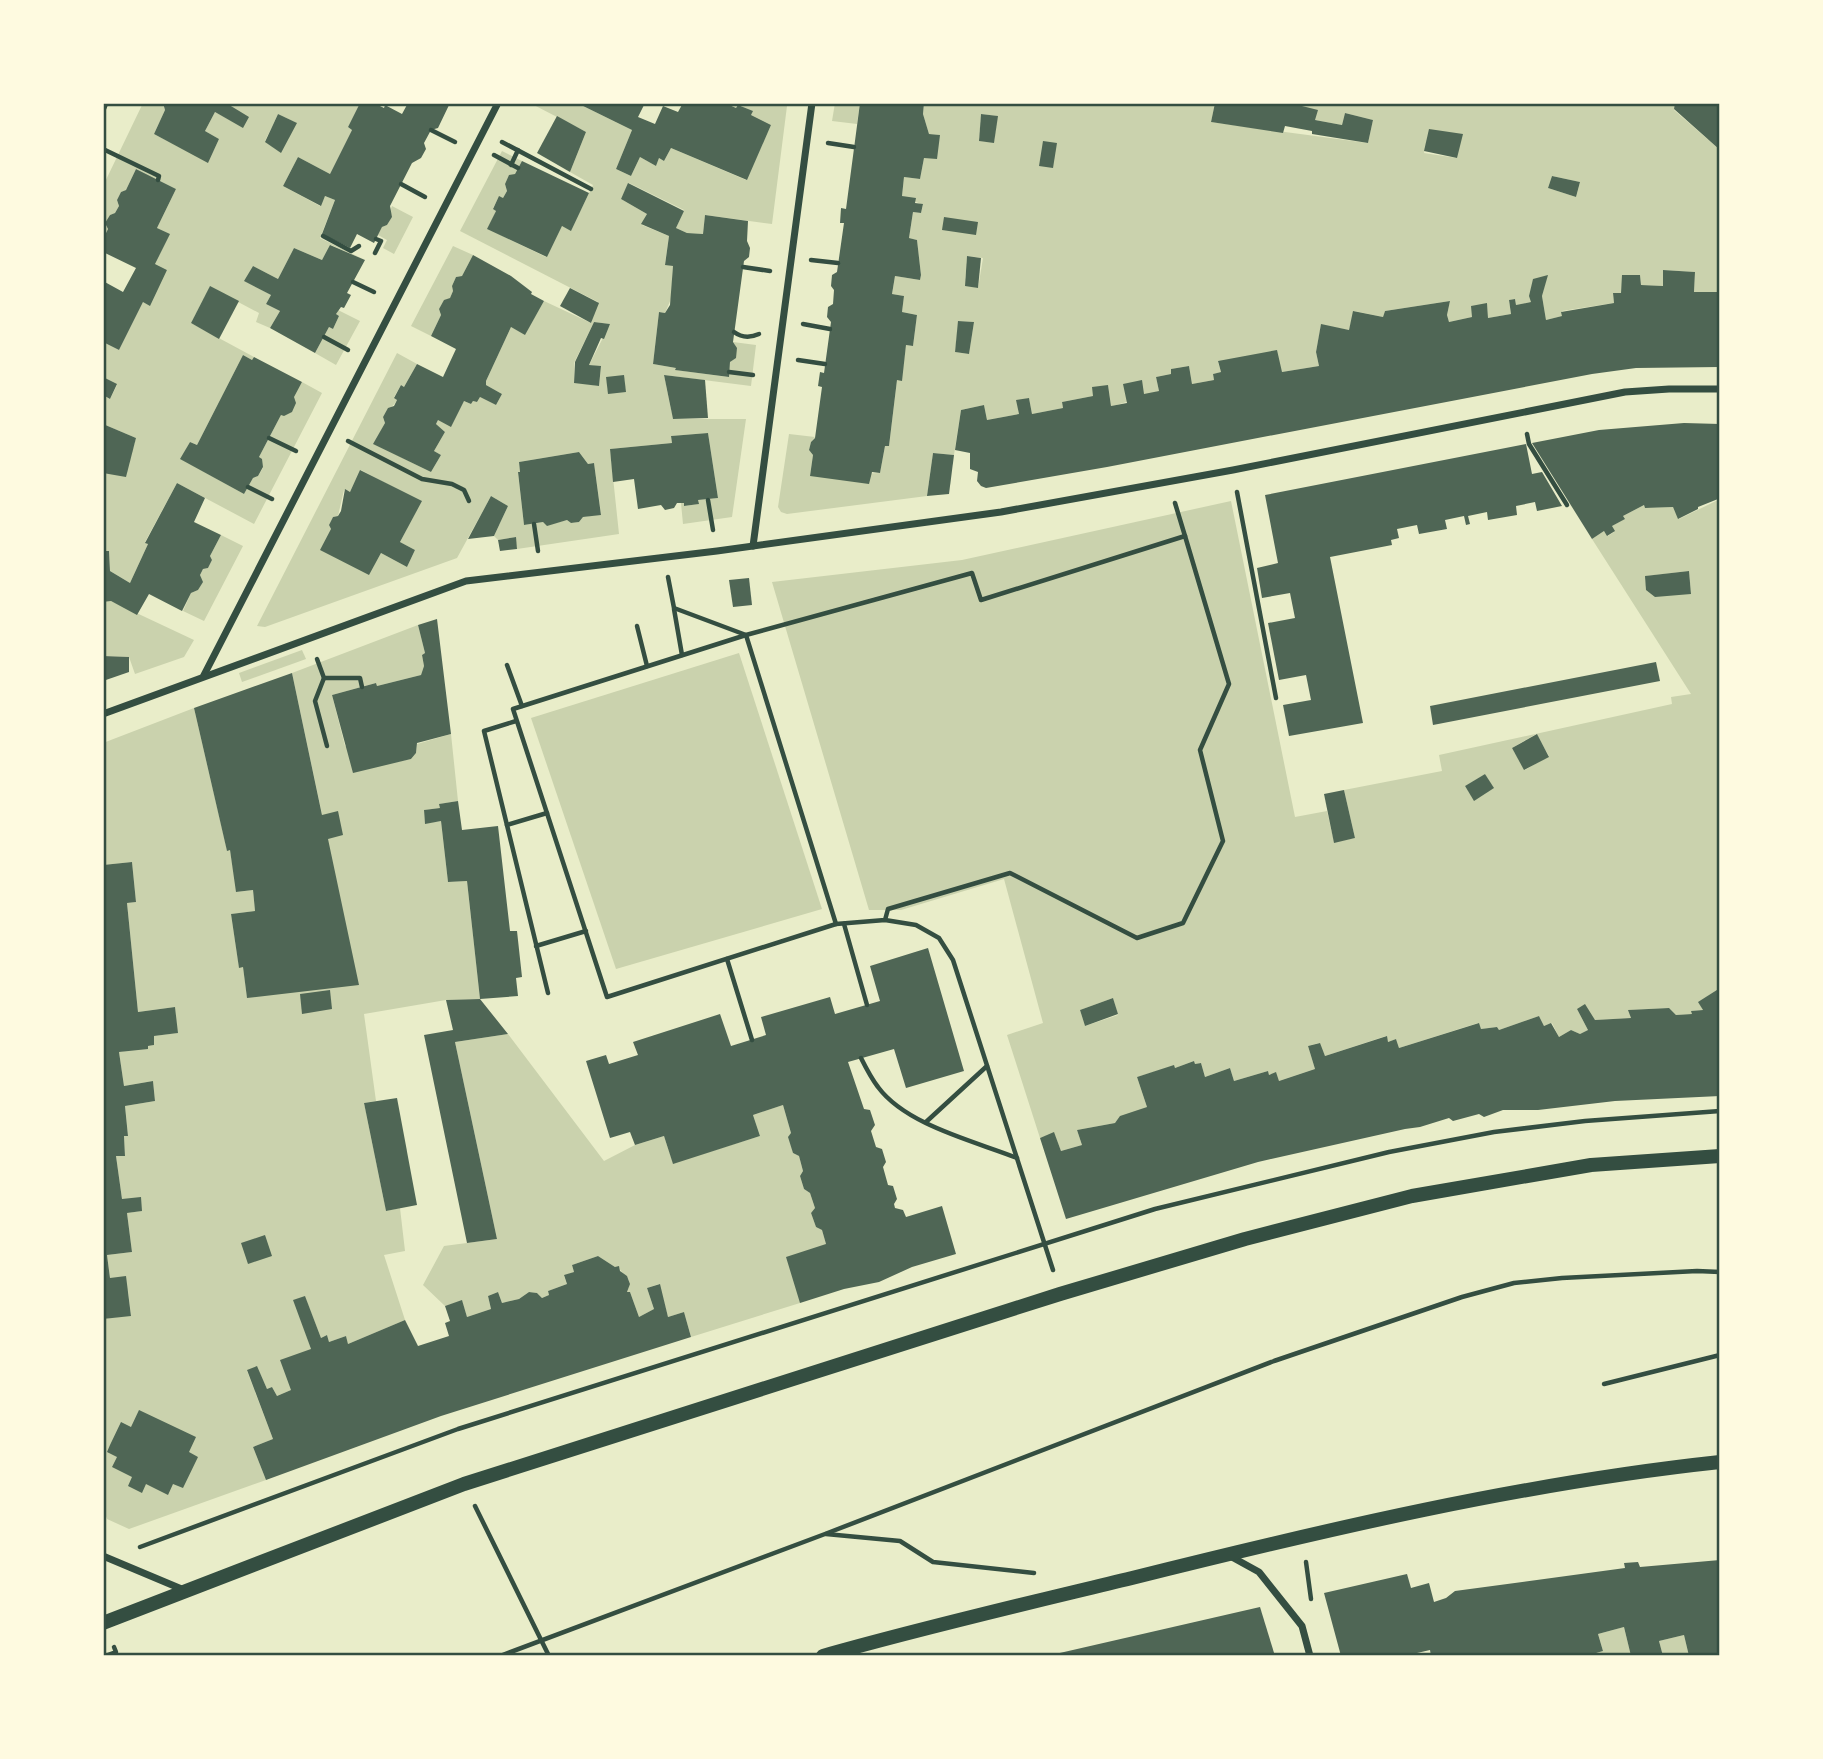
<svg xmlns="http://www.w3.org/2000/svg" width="1823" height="1759" font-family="'Open Sans',sans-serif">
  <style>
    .green { fill: #cad2ad; fill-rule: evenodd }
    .building { fill: #4f6655 }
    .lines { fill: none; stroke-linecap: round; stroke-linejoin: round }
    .path { stroke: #344e41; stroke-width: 4.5 }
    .minor { stroke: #344e41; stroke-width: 7 }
    .secondary { stroke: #344e41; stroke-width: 14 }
    .neatline { fill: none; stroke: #344e41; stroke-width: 2.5 }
  </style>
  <rect width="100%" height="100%" fill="#e9edc9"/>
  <g class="green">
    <path d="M143,103H163L165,110L154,134L208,162L219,139L205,131L215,112L243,127L248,118L226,103H360L348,127L352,130L330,174L298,157L283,186L320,206L325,196L335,200L320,238L365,260L331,245L322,260L294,248L278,279L253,266L245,281L271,295L266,304L280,311L270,328L256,322L259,313L210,287L191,323L254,357L252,360L243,355L197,445L190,442L181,459L244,494L253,478L258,476L263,468L259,457L281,415L302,382L322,393L254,524L177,483L145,542L148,544L130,583L110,571L109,551H105L103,473L130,458L136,438L103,424V397L104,396L110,399L117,385L103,377V347L105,343L119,350L143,302L167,270L155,264L169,234L157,228L176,189L136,169L126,190L121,192L117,200L119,206L115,213L110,215L105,223L108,229L103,239V186ZM278,114L296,123L280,152L265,141Z"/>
    <path d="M530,103H577L632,130L616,169L631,176L640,157L656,166L659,158L664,161L671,148L746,180L771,125L751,115L752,111L738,105L736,108L725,103H780L787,106L772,224L705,215L703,234L687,233L676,228L684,210L629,183L621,199L647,214L642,225L669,236L665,264L673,266L671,299L665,313L659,312L653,364L676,368V370L728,377L730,362L737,349L733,342L756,345L751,386L664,375L673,419H746L732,517L683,524L681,503H684L685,506L698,504V500L718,498L708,433L671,436L672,443L610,449L619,534L517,549L515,537L498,540L494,536L508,506L491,496L457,558L265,627L257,626L397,353L417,364L404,387L401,385L394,397L397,400C393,407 387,410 383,417L385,423L374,444L431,472L441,455L434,451L445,432L436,424L438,420L464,401L471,404L473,401L477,402L480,397L496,405L502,394L486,385V381L511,327L525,334L544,301L591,323L598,302L460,231L502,151L522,161L515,174L509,176L505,184L507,191L503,198L499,197L493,208L496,211L488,229L546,257L562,226L571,230L593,185L570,172L586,132ZM594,322L610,324L589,365L601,367L599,386L574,382V363ZM579,452L588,464L594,463L601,514L583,517L579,522L571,523L567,520L547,525L543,522L524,525L518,473L520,472L519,462ZM361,470L421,502L400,542L415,550L407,567L381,553L369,574L331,529L329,525L333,517L338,516L344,490L350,492Z"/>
    <polygon points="835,103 860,103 857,124 832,121"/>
    <path d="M924,103H1215L1211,122L1368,143L1373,120L1345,113L1342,125L1315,120L1290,103H1675L1674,110L1720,150V292H1694L1695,272L1664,270L1663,286L1641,285L1640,275H1623L1621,293H1613L1614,303L1562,311V316L1546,320L1542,296L1547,276L1531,302L1516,305L1515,299L1509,300L1511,314L1488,318L1487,304L1472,317L1449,322L1447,315L1450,301L1385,311L1383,317L1354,311L1349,330L1321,325L1316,352L1319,366L1282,372L1218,362L1221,372L1213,374L1214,380L1192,384L1189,366L1171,369V374L1156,377L1159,391C1142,395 1128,403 1111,406L1108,385L1093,396L1062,402L1063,408L1032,414L1029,398L1017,401L1019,414L987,420L984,405L961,410L954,455L933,453L927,496L787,514L781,512L778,507L789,434L815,437L811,442L809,450L813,455L810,476L880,473L885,446H889L897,380H901L906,345L913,346L917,315L902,312L904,296L892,294L895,276L920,280L921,275L917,240L909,238L913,212L921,213L923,205L902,196L904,177L920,179L924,158L940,135L929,134L923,114ZM981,114L997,116L994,142L979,141ZM1430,129L1457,158L1424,153ZM1552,176L1580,182L1576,197L1548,188ZM967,256L983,258L978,288L965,285ZM959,321L974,322L969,354L955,352Z"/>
    <polygon points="392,206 413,217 394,254 383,248 387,240 378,235 382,227 387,225 392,217 390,211"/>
    <polygon points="453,246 473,255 462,276 456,277 452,286 453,291 450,298 444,301 439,309 441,315 431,336 411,326"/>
    <polygon points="338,310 360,321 336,365 315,353 329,327 333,329 339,316 336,314"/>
    <path d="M1717,496H1720V988L1699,1002L1703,1010L1692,1011V1014L1676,1015L1668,1008L1629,1010L1631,1018L1595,1020L1577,1009L1588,1030L1580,1034L1571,1030L1559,1037L1552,1023L1544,1026L1539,1016L1499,1030L1497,1027L1481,1029L1478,1023L1399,1048L1396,1039L1388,1042L1386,1036L1325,1056L1319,1043L1308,1046L1315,1069L1279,1081L1276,1073L1269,1075L1268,1071L1234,1081L1230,1068L1205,1077L1201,1063L1195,1064L1194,1061L1175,1068L1174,1066L1137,1077L1147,1107L1121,1118L1115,1123L1077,1130L1082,1145L1061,1151L1054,1133L1040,1138L1007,1035L1043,1023L1004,879L901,910H869L772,582L962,560L1231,501L1295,817L1327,811L1334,842L1355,838L1344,790L1442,771L1439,755L1672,704L1671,697L1691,694L1592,539L1604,531L1608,536L1614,532L1612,526L1624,519L1623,516L1644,505L1645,508L1673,507L1679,519L1718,500ZM1689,571L1691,594L1646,590V576ZM1536,734L1549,756L1525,770L1512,748ZM1485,774L1493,788L1474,800L1465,786ZM1113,998L1118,1015L1085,1026L1080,1010Z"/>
    <polygon points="221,535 243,546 204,621 183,611 191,593 198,590 202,582 200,575 203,569 208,568 212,560 210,556"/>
    <polygon points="111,601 194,640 184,657 135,674 129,657 103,656 103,602"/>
    <polygon points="418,625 425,653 422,655 424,666 421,675 377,686 376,683 332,695 345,746 396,762 411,759 416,753 417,744 451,734 458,801 440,804 440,808 424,810 425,823 441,821 448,882 467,881 480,999 446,1000 364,1014 376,1101 364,1103 386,1211 400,1208 405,1251 384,1255 405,1320 348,1344 346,1336 329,1342 327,1335 321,1338 305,1297 294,1300 311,1349 291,1390 277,1396 272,1387 267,1389 257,1367 247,1371 273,1439 253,1447 266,1480 129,1529 107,1519 103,1509 103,1319 131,1315 128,1291 110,1278 107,1255 132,1252 127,1213 141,1211 122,1199 116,1156 125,1155 124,1136 128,1135 125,1106 155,1101 153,1081 124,1086 119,1052 154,1045 154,1036 177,1033 175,1007 138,1012 127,903 136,902 132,862 103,865 103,743 194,708 227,850 230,850 237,892 253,890 255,911 231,914 239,967 243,967 247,997 358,984 292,673"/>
    <polygon points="302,650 306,659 242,682 239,673"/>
    <polygon points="739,653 822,909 616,969 531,718"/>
    <path d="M508,1034L604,1161L635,1145L664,1136L673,1163L760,1136L753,1115L783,1105L791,1133L793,1153L799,1156L803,1171L800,1176L804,1189L810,1193L815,1208L811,1213L816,1227L822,1230L826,1244L800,1303L691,1337L684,1312L668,1317L659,1284L647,1288L654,1309L639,1317L630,1292H627C634,1274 623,1279 619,1267H615L598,1256L572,1265L574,1272L564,1276L567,1284L548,1291L549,1295L542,1298L537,1293L529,1292L519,1299L502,1303L498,1292L488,1296L491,1309L467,1317L462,1301L445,1306L423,1285L444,1246L497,1239L455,1042Z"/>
    <polygon points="1624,1627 1631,1656 1586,1656 1603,1651 1598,1634"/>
    <polygon points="1684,1635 1689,1656 1663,1656 1659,1641"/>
  </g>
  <g class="building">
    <polygon points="163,103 226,103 249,117 243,128 215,112 205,131 219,139 208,163 154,134 165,110"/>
    <polygon points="360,103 374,103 384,108 385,105 402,114 408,103 450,103 438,128 431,130 424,143 426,149 421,158 412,163 390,206 392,217 387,225 382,227 374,243 357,234 350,248 322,234 335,200 325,196 321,206 283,186 298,157 330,174 352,130 348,127"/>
    <polygon points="577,103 645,103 638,117 655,124 663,106 678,112 683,103 725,103 736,108 738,105 753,111 751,115 771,125 747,180 671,148 664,161 659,158 656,166 640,157 631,176 616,169 632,130"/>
    <polygon points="860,103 924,103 923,114 929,134 940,135 937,159 924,158 920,179 904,177 902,196 916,198 915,203 923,204 921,213 913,212 909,238 917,240 921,275 920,280 895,276 892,294 904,296 902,312 917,315 913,346 906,345 902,381 897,380 889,446 885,446 880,473 872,472 869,484 810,476 813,455 809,450 811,442 815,438 822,387 818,386 820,372 824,373 831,322 827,317 828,307 833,304 834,290 831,286 832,275 837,272 844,223 840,223 841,208 846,209"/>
    <polygon points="1215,103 1290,103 1318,110 1315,120 1342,125 1345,113 1373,120 1368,143 1312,134 1312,131 1285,126 1283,133 1211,122"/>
    <polygon points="1675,103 1720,103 1720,150 1674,109"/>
    <polygon points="278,114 297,123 281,153 265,142"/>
    <polygon points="981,114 998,116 994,143 979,141"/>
    <polygon points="557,116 586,132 570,172 537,153"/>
    <polygon points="1429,129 1463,134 1457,158 1424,151"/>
    <polygon points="1043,141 1057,143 1053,168 1039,166"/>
    <polygon points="522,161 589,193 571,231 562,226 547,257 487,229 496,211 493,209 499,196 503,198 507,191 505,184 509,175 515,174"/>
    <polygon points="136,169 176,189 157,228 170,234 155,264 167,270 150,306 143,302 119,350 103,342 103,281 123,292 136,268 103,252 103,239 108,229 105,223 110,215 115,213 119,206 117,200 121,192 126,190"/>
    <polygon points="1552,176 1580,182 1576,197 1548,188"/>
    <polygon points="628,183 684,211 676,228 687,233 703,234 705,215 748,221 747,241 750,248 749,257 744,261 733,342 737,348 736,358 730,362 729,377 675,370 676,368 653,364 659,312 665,313 670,305 673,266 665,265 669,236 641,224 647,214 621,199"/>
    <polygon points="944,217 978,222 976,235 942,230"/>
    <polygon points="330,245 365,260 347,293 351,295 344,308 341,307 336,314 339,316 333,329 329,327 315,353 270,328 280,311 266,304 271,295 244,281 253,266 278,279 294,248 322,260"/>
    <polygon points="473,255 511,276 532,292 531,294 544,301 525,335 511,327 486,381 486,385 502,394 496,405 480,397 477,402 473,401 471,404 464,401 451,427 438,420 436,424 445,432 434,451 441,455 431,472 373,444 385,423 383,417 388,408 394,406 397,400 394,398 401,385 404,387 417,364 443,377 456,349 431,336 441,315 439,309 444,300 450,298 453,291 452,286 456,277 462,276"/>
    <polygon points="967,256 981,258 978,288 965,286"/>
    <polygon points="1663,270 1695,272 1694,292 1720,292 1720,367 1636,368 1592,374 1107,467 986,488 981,486 977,481 978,472 970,469 970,453 955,450 961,410 984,405 987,420 1019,414 1016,400 1029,398 1032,414 1063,408 1062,402 1093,396 1092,387 1108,385 1111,406 1127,403 1123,384 1142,380 1144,394 1159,391 1156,377 1171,374 1171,369 1189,366 1192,384 1214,380 1213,374 1221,372 1218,361 1277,350 1282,372 1319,366 1316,352 1321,324 1349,330 1353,311 1383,317 1385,311 1450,301 1447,315 1449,322 1472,317 1471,306 1487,303 1488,318 1511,314 1509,300 1515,299 1516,305 1531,302 1529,296 1533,279 1548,275 1542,296 1546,320 1562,316 1561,312 1614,303 1613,293 1621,293 1622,275 1640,275 1641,285 1663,286"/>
    <polygon points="210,286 239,301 219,339 191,323"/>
    <polygon points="570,288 599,303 591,323 560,306"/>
    <polygon points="958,321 974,322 969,354 955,352"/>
    <polygon points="594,322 610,324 604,339 601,338 589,365 601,366 599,386 574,383 575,362"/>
    <polygon points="243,355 252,360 254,357 302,382 294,397 296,403 292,412 284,416 281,415 259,457 262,459 263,467 258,476 253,478 244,494 180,459 190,442 197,445"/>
    <polygon points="624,375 626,392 608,394 606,377"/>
    <polygon points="664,375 705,380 708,418 673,419"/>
    <polygon points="103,377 117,384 110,399 103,395"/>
    <polygon points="1684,423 1720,424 1718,499 1698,507 1698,509 1678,519 1673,507 1645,508 1644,505 1623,516 1625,519 1612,526 1615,531 1607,536 1604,531 1592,539 1532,443 1599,430"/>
    <polygon points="103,424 136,438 126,477 103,473"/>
    <polygon points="708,433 718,498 698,500 699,504 684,506 684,503 677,503 674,508 665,510 661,505 638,509 634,479 613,482 610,449 672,443 671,436"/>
    <polygon points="1526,444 1532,474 1542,472 1562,506 1537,511 1535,502 1516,506 1517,515 1488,520 1487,512 1468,516 1470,524 1466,525 1464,516 1445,520 1447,529 1419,534 1417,525 1397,529 1399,538 1391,540 1392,545 1330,557 1363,723 1289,736 1283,705 1311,700 1306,675 1279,680 1268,623 1295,618 1290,593 1262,598 1257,568 1278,563 1265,495"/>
    <polygon points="579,452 588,464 594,463 601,515 583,517 579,522 571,523 567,520 547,526 543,522 524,525 518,472 520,472 519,462"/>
    <polygon points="933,453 954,455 949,494 927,496"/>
    <polygon points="360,470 422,501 400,542 415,550 407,567 381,553 369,575 320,550 331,529 329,525 333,517 338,516 341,511 345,489 350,492"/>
    <polygon points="177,483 205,498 194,522 221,535 210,556 212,560 208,568 203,569 200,575 203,582 198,590 191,593 182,611 149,594 137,615 111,601 103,602 103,551 109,551 110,571 130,583 148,544 145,543"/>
    <polygon points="491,496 508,506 494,536 468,539"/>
    <polygon points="516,537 517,549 500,551 498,540"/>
    <polygon points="1689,571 1691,594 1655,597 1646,590 1645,576"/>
    <polygon points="749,578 752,605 733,607 729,580"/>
    <polygon points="437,619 451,734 417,743 416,753 411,759 353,773 332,695 376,683 377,686 421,675 424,666 422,655 425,653 418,625"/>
    <polygon points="103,656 129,657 129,672 103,681"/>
    <polygon points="1656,662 1660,681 1433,725 1430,706"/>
    <polygon points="292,673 322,815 338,811 343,835 328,839 359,985 247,998 243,967 239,968 231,914 255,911 253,890 236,892 230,850 227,851 194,708"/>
    <polygon points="1537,734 1549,757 1524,770 1512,748"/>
    <polygon points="1485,774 1494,788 1474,801 1465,786"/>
    <polygon points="1344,790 1355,838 1334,843 1324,794"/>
    <polygon points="458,801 462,830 498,826 510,931 517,931 522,977 516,978 518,996 480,999 467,881 448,882 441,821 425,824 424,810 440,808 439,804"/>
    <polygon points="132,862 136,902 127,903 138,1012 175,1007 178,1033 154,1036 154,1045 148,1046 148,1049 119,1052 124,1086 153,1081 155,1101 125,1106 128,1136 124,1136 125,1156 116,1156 122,1199 141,1197 142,1211 127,1213 132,1252 107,1255 110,1278 126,1276 131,1316 103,1319 103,865"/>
    <polygon points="928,948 964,1071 906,1088 894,1049 848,1062 864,1109 870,1110 875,1125 871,1131 876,1147 882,1149 886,1162 883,1167 888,1185 893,1186 897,1199 894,1204 895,1208 903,1210 906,1217 942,1206 956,1254 912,1267 879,1282 844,1289 800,1303 786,1257 826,1244 822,1230 816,1227 811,1213 815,1208 810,1193 804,1189 800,1176 803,1171 799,1156 793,1153 788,1137 791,1133 783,1105 753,1115 760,1136 673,1164 664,1136 635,1145 630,1132 610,1138 586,1061 606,1055 609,1064 638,1055 633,1042 720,1014 731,1046 766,1035 761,1017 830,997 835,1014 880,1001 870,966"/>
    <polygon points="1720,988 1720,1096 1615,1101 1538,1110 1503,1110 1484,1117 1479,1114 1453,1121 1449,1118 1420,1127 1405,1129 1258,1162 1066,1219 1040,1138 1054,1132 1061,1151 1082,1145 1077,1130 1115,1123 1120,1116 1147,1107 1137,1077 1174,1065 1175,1068 1194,1061 1195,1064 1201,1063 1205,1077 1230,1068 1234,1081 1268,1071 1269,1075 1276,1072 1279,1081 1315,1069 1308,1046 1320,1043 1325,1056 1387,1036 1388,1042 1396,1039 1399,1048 1479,1023 1481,1029 1497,1027 1499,1030 1539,1016 1544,1026 1551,1023 1559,1037 1571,1030 1580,1034 1588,1030 1577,1009 1585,1004 1595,1020 1631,1018 1628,1010 1669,1008 1676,1015 1692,1014 1691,1011 1703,1010 1698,1002"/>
    <polygon points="330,990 332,1009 302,1014 300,994"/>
    <polygon points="1113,998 1118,1014 1085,1026 1080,1010"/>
    <polygon points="480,999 508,1034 455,1042 497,1239 467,1243 424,1035 453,1030 446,1000"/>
    <polygon points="397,1098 417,1205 386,1211 364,1103"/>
    <polygon points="265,1235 272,1256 248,1264 241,1243"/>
    <polygon points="598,1256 615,1267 619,1266 620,1271 627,1276 630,1284 627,1292 630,1292 639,1317 654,1309 647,1288 660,1284 668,1317 684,1312 691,1337 441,1416 266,1480 253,1447 273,1439 247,1370 257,1366 267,1389 272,1387 277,1396 291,1390 280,1360 311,1349 293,1300 305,1296 321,1338 327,1335 329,1342 346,1336 348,1344 405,1320 418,1346 449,1336 445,1323 450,1321 445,1306 462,1300 467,1317 491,1309 488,1296 498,1292 502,1303 519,1299 529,1292 537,1293 542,1298 549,1295 548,1291 567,1284 564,1275 574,1272 572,1265"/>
    <polygon points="139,1410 196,1437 189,1452 198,1457 183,1488 173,1484 168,1495 146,1484 142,1493 128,1486 132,1477 112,1467 117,1457 107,1452 110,1445 121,1422 131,1427"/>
    <polygon points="1720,1560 1720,1654 1713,1656 1689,1656 1684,1635 1659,1641 1663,1656 1631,1656 1624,1627 1598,1634 1603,1651 1586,1656 1431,1656 1430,1650 1404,1656 1341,1656 1324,1593 1407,1574 1411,1588 1429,1583 1434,1602 1446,1598 1455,1591 1625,1568 1624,1563 1638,1562 1640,1567"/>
    <polygon points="1260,1607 1275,1656 1052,1656 1051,1655"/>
  </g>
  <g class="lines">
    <g class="path">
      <polyline points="431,130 455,142"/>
      <polyline points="502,142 591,189"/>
      <polyline points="828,143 854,147"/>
      <polyline points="103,149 159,176 158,180"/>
      <polyline points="494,155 518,168"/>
      <polyline points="511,165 518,150"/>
      <polyline points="401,184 425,197"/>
      <polyline points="323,236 351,251 359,246"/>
      <polyline points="375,253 381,241 376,239"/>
      <polyline points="811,260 838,263"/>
      <polyline points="743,267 770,271"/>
      <polyline points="353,282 374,292"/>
      <polyline points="803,324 830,329"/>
      <path d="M734,332C742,338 750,338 759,334"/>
      <polyline points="324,337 348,350"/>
      <polyline points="798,360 825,364"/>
      <polyline points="729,372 753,375"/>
      <polyline points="1527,434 1529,444 1567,505"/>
      <polyline points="269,438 296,451"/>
      <polyline points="348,441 422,479 452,484 464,490 469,501"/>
      <polyline points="248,487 272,499"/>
      <polyline points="1237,492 1276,698"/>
      <polyline points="708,500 713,530"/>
      <polyline points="1175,503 1185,536"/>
      <polyline points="534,524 538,551"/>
      <polyline points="668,577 674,608 746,635 836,924"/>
      <polyline points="674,609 682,655"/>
      <polyline points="637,626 647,666"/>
      <polyline points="317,659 324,678 360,678 362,687"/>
      <polyline points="507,665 522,706"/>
      <polyline points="324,678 315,701 327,746"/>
      <polyline points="516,721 484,731 548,993"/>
      <polyline points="507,825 547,813"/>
      <polyline points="885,920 888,909 1010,873 1137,938 1183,923 1223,841 1200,750 1229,684 1185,536 981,600 972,573 746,635 513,709 607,997 836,924 885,920 916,925 939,938 953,960 1053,1270"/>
      <polyline points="844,924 867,1005"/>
      <polyline points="536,946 586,931"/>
      <polyline points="727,959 752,1040"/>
      <path d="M861,1058C866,1068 871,1078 878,1087C906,1125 974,1141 1017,1158"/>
      <polyline points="926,1122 987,1066"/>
      <polyline points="1604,1384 1720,1355"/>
      <polyline points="475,1506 549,1656"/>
      <polyline points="826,1534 900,1541 933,1562 1034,1573"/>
      <polyline points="140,1547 458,1429 1155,1209 1389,1152 1494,1132 1585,1121 1720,1111"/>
      <polyline points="1306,1562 1311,1599"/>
      <polyline points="105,1656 116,1652 114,1647"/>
      <polyline points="500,1656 825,1534 1274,1361 1462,1297 1514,1283 1562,1278 1697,1271 1720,1272"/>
    </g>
    <g class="minor">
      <polyline points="103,108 105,103"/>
      <polyline points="753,546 812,103"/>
      <polyline points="204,675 498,103"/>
      <polyline points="103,714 466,581 717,551 1001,512 1233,470 1625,392 1669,389 1720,389"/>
      <polyline points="103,1556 184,1590"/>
      <polyline points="1230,1556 1259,1572 1302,1626 1310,1656"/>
    </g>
    <g class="secondary">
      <polyline points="103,1623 464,1484 1060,1294 1245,1239 1412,1196 1591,1165 1720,1156"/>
      <path d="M823,1656C925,1627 1029,1603 1132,1578C1324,1530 1523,1483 1720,1462"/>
    </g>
  </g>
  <rect width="1823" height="1759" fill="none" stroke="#fefae0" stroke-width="210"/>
  <rect x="105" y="105" width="1613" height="1549" class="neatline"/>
</svg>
